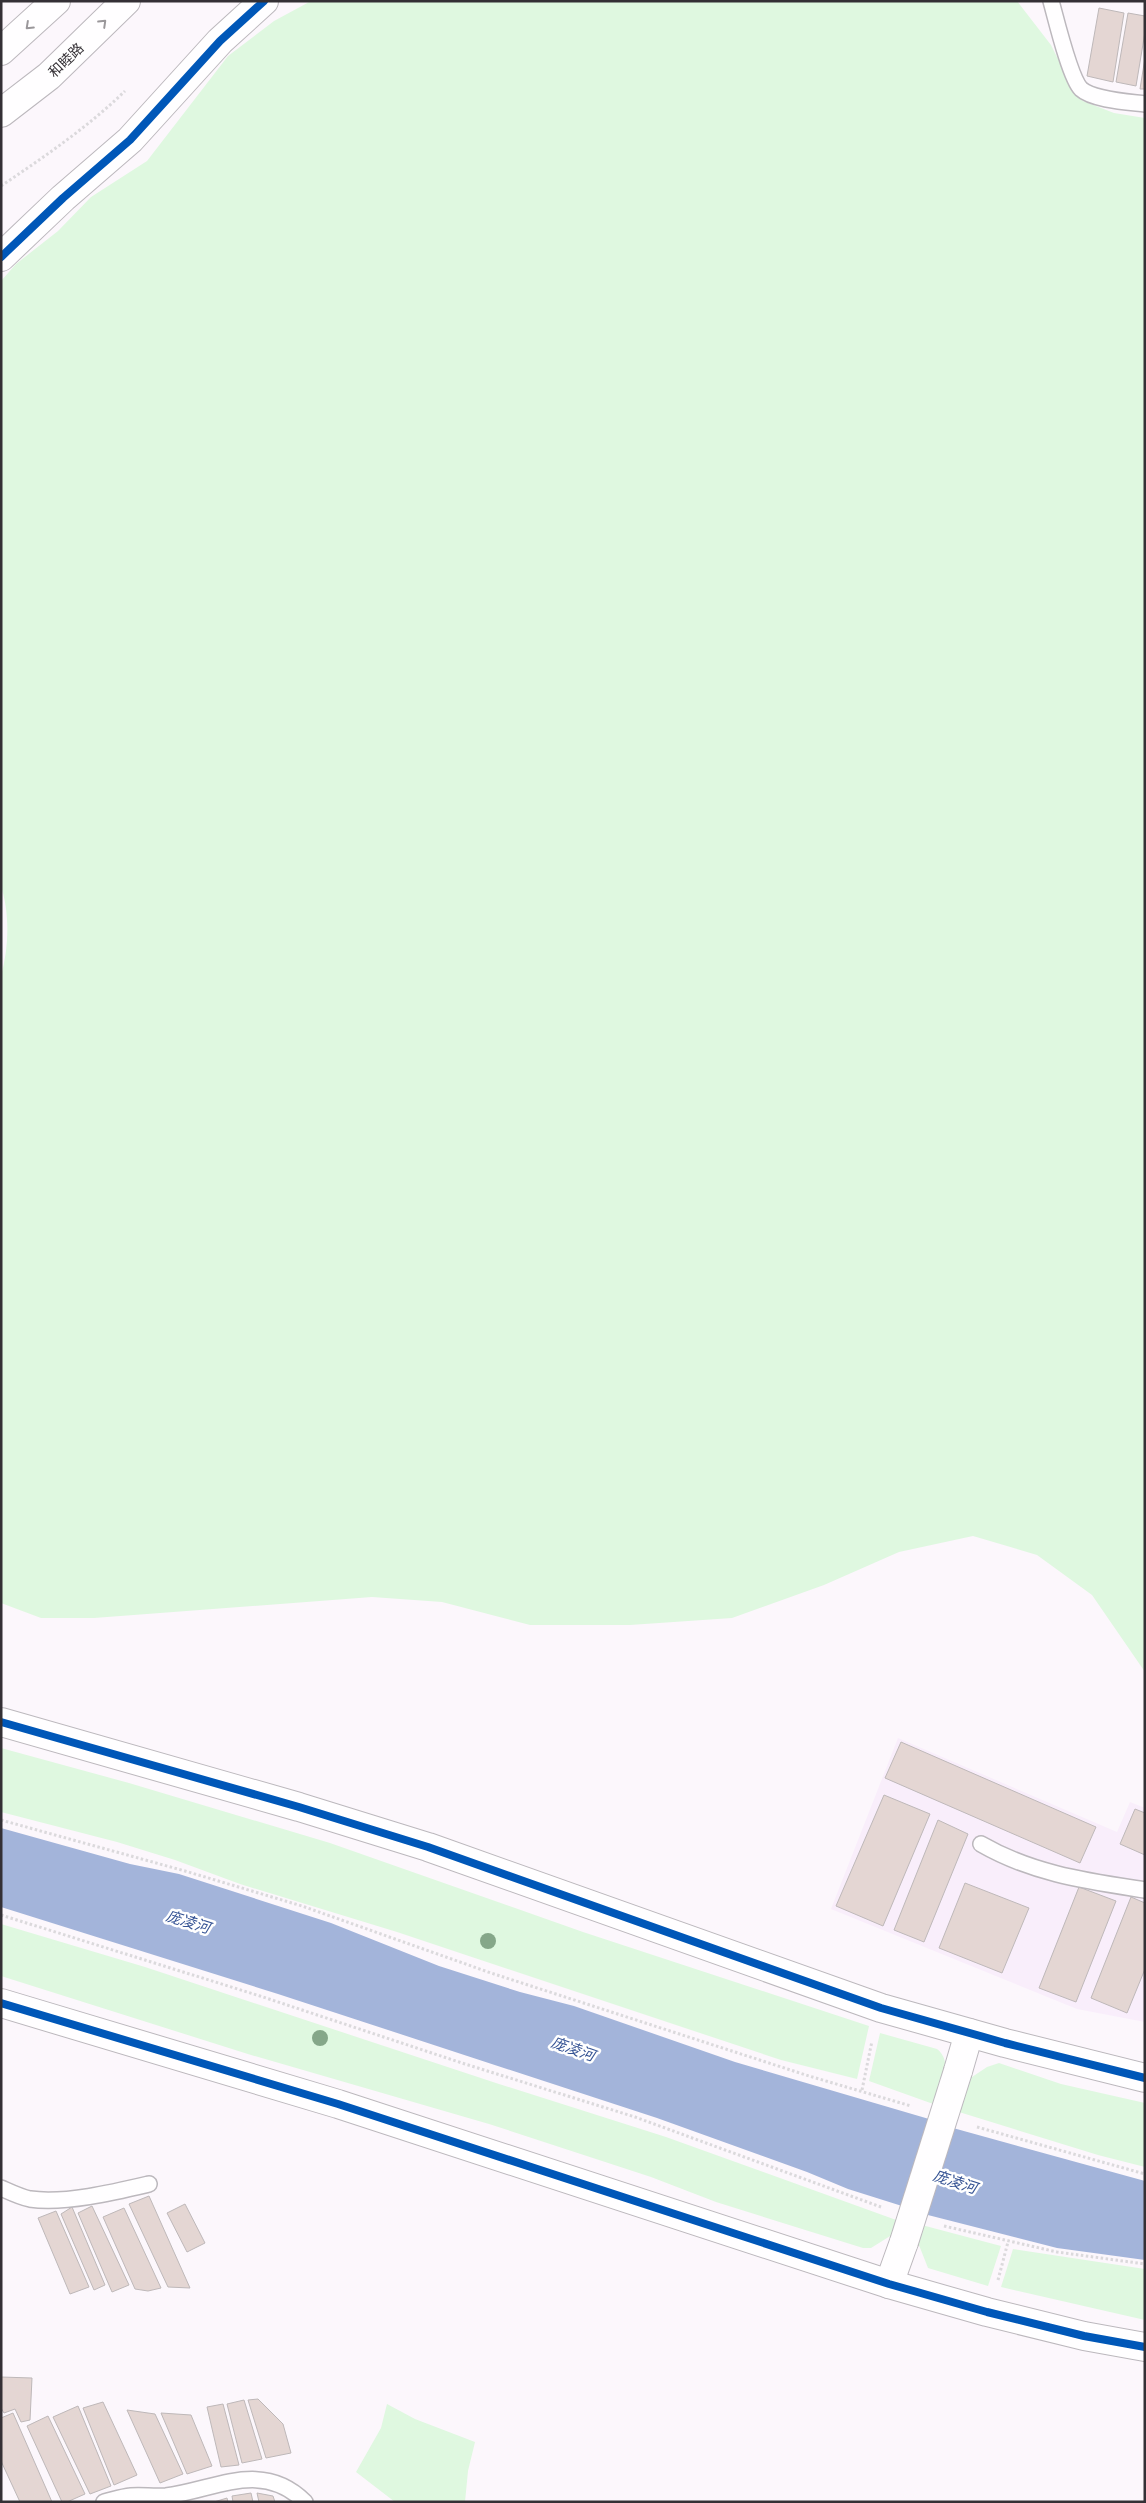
<svg xmlns="http://www.w3.org/2000/svg" width="1146" height="2503" font-family="Lato,'Noto Sans SC',sans-serif">
  <style>
    .built { fill: #f9eefb }
    .green { fill: #dff8e0 }
    .water { fill: #a3b4da }
    .building { fill: #e4d6d3; stroke: #beb8b9 }
    .lines { fill: none; stroke-linecap: round; stroke-linejoin: round }
    .service-casing { stroke: #bcb8bd; stroke-width: 18 }
    .minor-casing { stroke: #bcb8bd; stroke-width: 30 }
    .tertiary-casing { stroke: #bcb8bd; stroke-width: 30 }
    .path { stroke: #dbd9dc; stroke-width: 3; stroke-dasharray: 2.5 2.5; stroke-linecap: butt }
    .service { stroke: #fffeff; stroke-width: 15 }
    .minor { stroke: #fffeff; stroke-width: 28 }
    .tertiary { stroke: #fffeff; stroke-width: 28 }
    .minor-bridge-casing { stroke: #bcb8bd; stroke-width: 30; stroke-linecap: butt }
    .minor-bridge { stroke: #fffeff; stroke-width: 28 }
    .cycleway-casing { stroke: #fff; stroke-width: 11 }
    .cycleway { stroke: #0057b8; stroke-width: 8 }
    .tree { fill: #85a789 }
    .oneway { stroke: #9a979a }
    .labels { text-anchor: middle; stroke-width: 5; stroke-linejoin: round; paint-order: stroke }
    .street-label { font-size: 14px; fill: #343035; stroke: #fff }
    .water-label { font-size: 15px; font-style: italic; fill: #355394; stroke: #fff }
  </style>
  <rect width="100%" height="100%" fill="#fcf7fc"/>
  <polygon class="built" points="898,1738 1117,1832 1130,1802 1145,1808 1145,2022 1077,2009 831,1909"/>
  <g class="green">
    <path d="M311,1H1017L1051,45L1075,93L1083,101L1114,113L1145,118V1672L1092,1595L1037,1555L973,1536L899,1552L824,1585L732,1618L630,1625H530L442,1602L372,1597L94,1618H41L1,1603V976C9,947 10,914 1,886V281L16,264L58,231L91,197L147,161L228,56L274,21Z"/>
    <polygon points="1,1748 129,1783 330,1843 583,1932 869,2026 857,2079 781,2060 397,1932 240,1884 175,1860 117,1842 1,1812"/>
    <polygon points="1,1924 145,1967 499,2084 666,2137 899,2221 895,2233 871,2248 863,2248 716,2202 651,2177 489,2124 251,2055 1,1976"/>
    <path d="M880,2033L937,2049C954,2062 941,2087 936,2105L869,2081Z"/>
    <polygon points="999,2063 1061,2084 1145,2103 1145,2167 1098,2155 959,2112 966,2081 987,2067"/>
    <polygon points="918,2224 1001,2246 988,2286 928,2268 915,2235"/>
    <polygon points="1013,2249 1145,2269 1145,2320 1001,2287"/>
    <polygon points="387,2404 415,2419 475,2442 468,2471 465,2502 395,2502 356,2472 381,2428"/>
  </g>
  <g class="water">
    <polygon points="1,1828 130,1864 179,1874 331,1923 439,1966 520,1992 574,2006 735,2062 929,2119 902,2206 848,2189 807,2172 657,2118 278,1994 1,1907"/>
    <polygon points="953,2128 1145,2181 1145,2260 1057,2248 924,2214"/>
  </g>
  <g class="building">
    <polygon points="1099,8 1124,13 1113,82 1087,76"/>
    <polygon points="1128,13 1145,16 1145,32 1136,86 1116,82"/>
    <polygon points="1145,58 1145,89 1140,89"/>
    <polygon points="901,1742 1096,1827 1080,1863 885,1778"/>
    <polygon points="884,1795 930,1814 883,1926 836,1906"/>
    <polygon points="1135,1809 1145,1813 1145,1855 1120,1844"/>
    <polygon points="938,1820 968,1834 924,1942 894,1930"/>
    <polygon points="965,1883 1029,1908 1002,1973 939,1948"/>
    <polygon points="1079,1887 1116,1901 1076,2002 1039,1988"/>
    <polygon points="1131,1897 1145,1903 1145,1969 1127,2013 1091,1998"/>
    <polygon points="149,2196 190,2288 168,2287 129,2204"/>
    <polygon points="185,2204 205,2243 187,2252 167,2213"/>
    <polygon points="92,2206 129,2285 112,2292 78,2213"/>
    <polygon points="72,2207 105,2285 94,2290 61,2214"/>
    <polygon points="124,2208 161,2288 148,2291 135,2289 103,2217"/>
    <polygon points="56,2211 89,2287 70,2294 38,2218"/>
    <polygon points="1,2377 32,2378 30,2420 21,2422 15,2409 4,2413 1,2408"/>
    <polygon points="258,2399 283,2424 291,2453 266,2458 248,2400"/>
    <polygon points="244,2400 262,2459 242,2463 227,2404"/>
    <polygon points="103,2402 137,2475 114,2485 83,2408"/>
    <polygon points="223,2404 239,2465 221,2467 207,2407"/>
    <polygon points="78,2406 111,2486 90,2494 53,2417"/>
    <polygon points="127,2410 155,2414 183,2474 160,2483"/>
    <polygon points="13,2413 52,2502 20,2502 1,2461 1,2418"/>
    <polygon points="161,2413 191,2415 212,2466 187,2474"/>
    <polygon points="48,2416 85,2494 67,2502 62,2502 27,2426"/>
    <polygon points="251,2493 253,2502 233,2502 232,2496"/>
    <polygon points="257,2493 273,2496 275,2502 259,2502"/>
    <polygon points="227,2498 228,2502 214,2502"/>
  </g>
  <g class="lines">
    <g class="service-casing">
      <g id="service">
        <path d="M1051,1C1056,19 1070,78 1081,89C1093,100 1129,102 1145,104"/>
        <path d="M981,1844C1033,1874 1087,1881 1145,1890"/>
        <path d="M1,2188C10,2192 20,2197 30,2199C65,2204 115,2192 149,2184"/>
        <path d="M104,2502C113,2500 121,2497 131,2496C142,2495 154,2497 166,2496C215,2490 262,2459 305,2502"/>
      </g>
    </g>
    <g class="minor-casing">
      <g id="minor">
        <polyline points="1,257 63,198 130,140 220,41 264,1"/>
        <polyline points="1,1722 299,1807 428,1847 881,2008 1005,2043 1145,2078"/>
        <polyline points="1,2003 338,2104 889,2284 987,2312 1084,2336 1145,2347"/>
        <polyline points="958,2071 969,2033"/>
        <polyline points="889,2284 904,2242"/>
      </g>
    </g>
    <g class="tertiary-casing">
      <g id="tertiary">
        <polyline points="1,51 56,1"/>
        <polyline points="1,113 49,76 126,1"/>
      </g>
    </g>
    <g class="path">
      <path d="M1,186C44,157 88,127 125,91"/>
      <polyline points="1,1820 185,1871 302,1906 491,1973 809,2076 911,2106"/>
      <polyline points="1,1915 260,1996 465,2064 635,2117 881,2207"/>
      <polyline points="862,2090 872,2041"/>
      <polyline points="977,2127 1145,2174"/>
      <polyline points="944,2226 1057,2252 1145,2264"/>
      <polyline points="998,2280 1008,2242"/>
    </g>
    <use href="#service" class="service"/>
    <use href="#minor" class="minor"/>
    <use href="#tertiary" class="tertiary"/>
    <g class="minor-bridge-casing">
      <polyline id="minor-bridge" points="904,2242 958,2071"/>
    </g>
    <use href="#minor-bridge" class="minor-bridge"/>
    <g class="cycleway-casing">
      <g id="cycleway">
        <polyline points="1,257 63,198 130,140 220,41 264,1"/>
        <polyline points="1,1722 299,1807 428,1847 881,2008 1005,2043 1145,2078"/>
        <polyline points="1,2003 338,2104 889,2284 987,2312 1084,2336 1145,2347"/>
      </g>
    </g>
    <use href="#cycleway" class="cycleway"/>
  </g>
  <g class="tree">
    <circle cx="488" cy="1941" r="8"/>
    <circle cx="320" cy="2038" r="8"/>
  </g>
  <defs><path id="oneway-chevron" d="M-2-3.5L2.5 0L-2 3.5" fill="none" stroke-width="1.6" stroke-linecap="round" stroke-linejoin="round" transform="scale(1.25)"/></defs>
  <g class="oneway">
    <use href="#oneway-chevron" transform="translate(103 23) rotate(-44)"/>
    <use href="#oneway-chevron" transform="translate(29 26) rotate(137)"/>
  </g>
  <g class="labels">
    <g class="street-label">
      <text transform="translate(66 60) rotate(-44)" y="5">和睦路</text>
    </g>
    <g class="water-label">
      <text transform="translate(188 1922) rotate(17)" y="5">庞凌河</text>
      <text transform="translate(573 2049) rotate(19)" y="5">庞凌河</text>
      <text transform="translate(955 2182) rotate(18)" y="5">庞凌河</text>
    </g>
  </g>
  <rect width="1146" height="2503" fill="none" stroke="#343035" stroke-width="5"/>
</svg>
